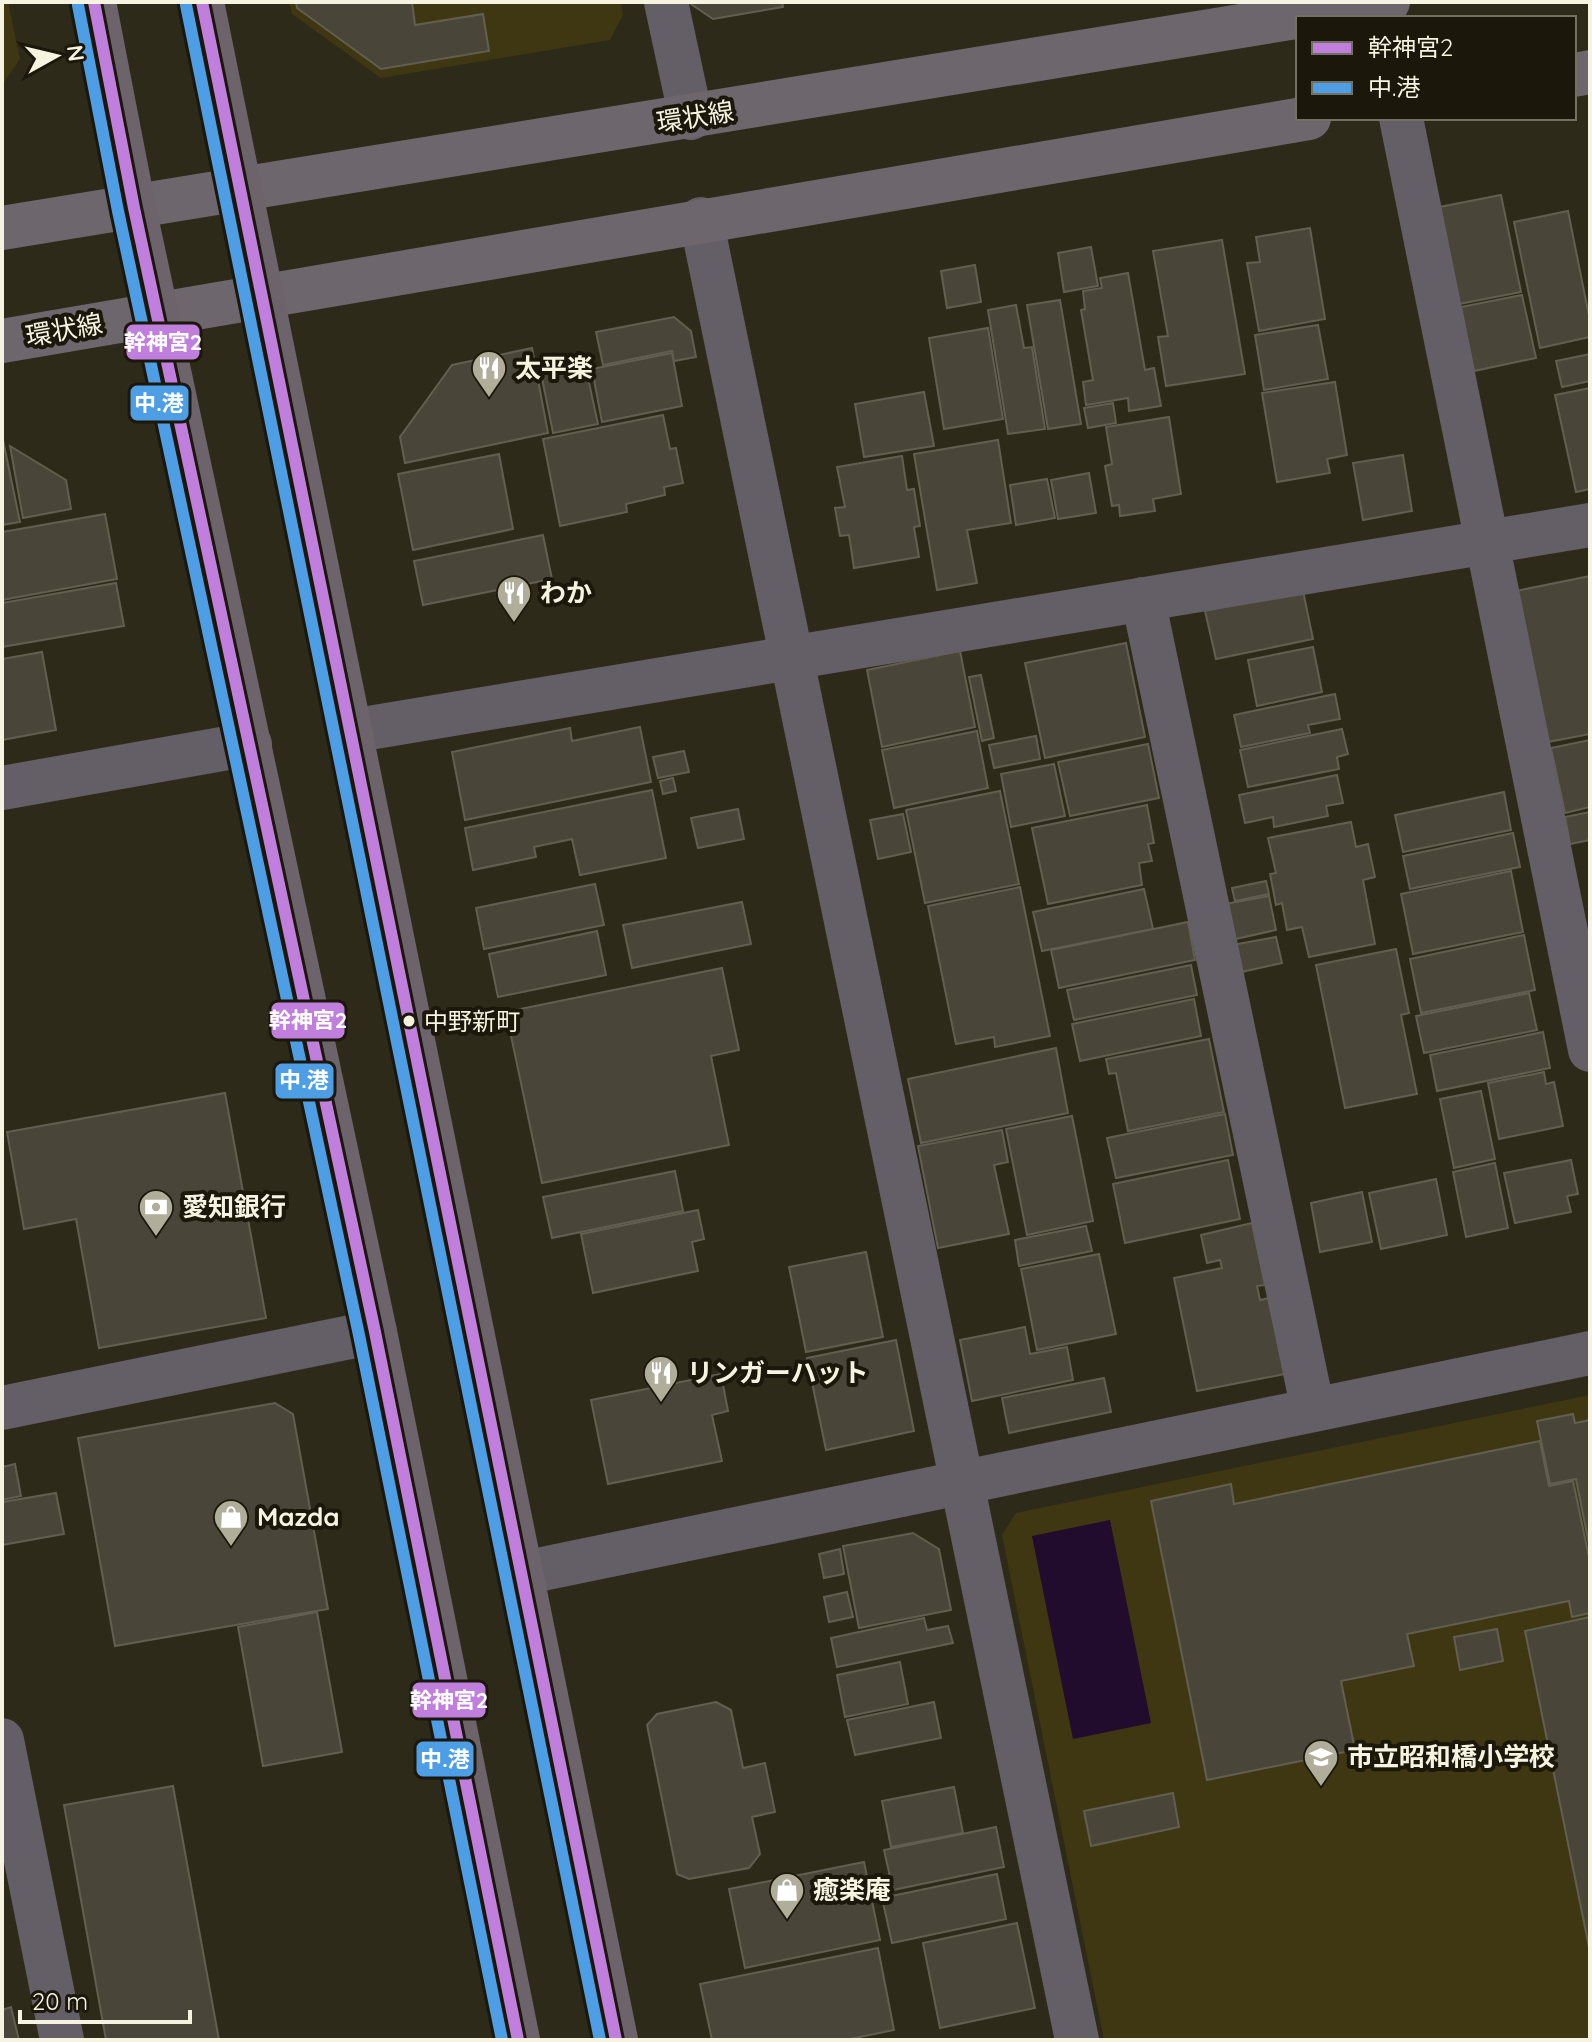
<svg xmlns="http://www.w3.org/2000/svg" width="1592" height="2042" font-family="Quicksand,'Noto Sans JP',sans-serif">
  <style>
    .built { fill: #3f3712 }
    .water { fill: #220c2e }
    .building { fill: #494639; stroke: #625e50; stroke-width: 2 }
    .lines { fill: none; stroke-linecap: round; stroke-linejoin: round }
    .minor { stroke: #645e66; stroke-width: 44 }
    .primary { stroke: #6e666d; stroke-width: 44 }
    .trunk { stroke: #6c646a; stroke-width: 44 }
    .bus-1-casing { stroke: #1b180b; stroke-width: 18 }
    .bus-2-casing { stroke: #1b180b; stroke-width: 18 }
    .bus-1 { stroke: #c07fdc; stroke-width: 12 }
    .bus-2 { stroke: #4d9ee5; stroke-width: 12 }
    .bus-dot { fill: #f7f3e1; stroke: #1b180b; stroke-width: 3 }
    .labels { text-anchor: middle; stroke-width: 8; stroke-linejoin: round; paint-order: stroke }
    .bus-label { font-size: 24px; fill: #f7f3e1; stroke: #1b180b; text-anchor: start }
    .street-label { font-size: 26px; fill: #f7f3e1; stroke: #1b180b }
    .poi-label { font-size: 26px; font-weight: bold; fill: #f7f3e1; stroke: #1b180b; text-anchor: start }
    .line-badge { stroke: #1b180b; stroke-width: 3 }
    .badge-label { font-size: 22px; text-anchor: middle; font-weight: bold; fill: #fff }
  </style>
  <rect width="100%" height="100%" fill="#2e2a19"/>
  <g class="built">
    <polygon points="2,2 8,2 20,59 2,85"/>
    <polygon points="289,2 621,2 623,15 610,40 381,78 292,14"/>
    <polygon points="1590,1395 1590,2040 1104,2040 1002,1535 1016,1513"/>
  </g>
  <polygon class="water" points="1110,1520 1151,1723 1073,1739 1032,1536"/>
  <g class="building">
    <polygon points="296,2 412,2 415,25 483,14 489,51 381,69 297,8"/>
    <polygon points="688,2 782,2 783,7 713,19"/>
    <polygon points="1501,195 1521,292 1459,304 1439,207"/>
    <polygon points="1568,211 1590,321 1590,337 1540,348 1514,222"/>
    <polygon points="1310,228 1325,319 1259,331 1247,263 1260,262 1256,237"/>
    <polygon points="1222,240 1245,374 1166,386 1158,337 1168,336 1153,251"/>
    <polygon points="1091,247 1098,286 1064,292 1058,253"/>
    <polygon points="975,265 981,302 947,308 941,271"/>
    <polygon points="1128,273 1145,370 1154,368 1161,406 1129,411 1128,398 1086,405 1083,382 1093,380 1081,310 1085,309 1083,291 1102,288 1100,278"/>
    <polygon points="1522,295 1536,358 1474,371 1461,307"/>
    <polygon points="1060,300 1081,424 1048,429 1027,305"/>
    <polygon points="1016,305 1024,348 1032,347 1045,429 1008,434 988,310"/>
    <polygon points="674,317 691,331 696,357 674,361 672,351 603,365 596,332"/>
    <polygon points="1318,325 1328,379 1264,390 1255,335"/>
    <polygon points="988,328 1003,419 944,429 929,338"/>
    <polygon points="532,348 548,433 405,463 400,437 452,365"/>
    <polygon points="672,353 682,406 602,422 592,369"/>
    <polygon points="1590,354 1590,381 1562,387 1556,361"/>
    <polygon points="584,360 598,424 553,433 540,368"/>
    <polygon points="1335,382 1347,455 1327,459 1330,473 1277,482 1262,393"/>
    <polygon points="1590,388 1590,489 1576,492 1555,395"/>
    <polygon points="924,392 934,446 864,457 855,404"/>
    <polygon points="1113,403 1116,423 1088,428 1084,408"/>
    <polygon points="663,415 670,449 676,448 683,483 664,487 665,495 626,504 627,512 560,526 543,439"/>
    <polygon points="1169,417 1181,494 1153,499 1155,511 1120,516 1119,505 1112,506 1105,466 1112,464 1106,427"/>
    <polygon points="2,435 20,522 2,525"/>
    <polygon points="998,440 1011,523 967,530 977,583 937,590 914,454"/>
    <polygon points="10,446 66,480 71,509 23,518"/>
    <polygon points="499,454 513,529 413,550 398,474"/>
    <polygon points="1403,455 1412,511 1363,520 1353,463"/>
    <polygon points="902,456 907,490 914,489 920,526 914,527 919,557 854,568 849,535 840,536 835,508 845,507 837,467"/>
    <polygon points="1089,473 1096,513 1058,519 1051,480"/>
    <polygon points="1047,479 1055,518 1016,525 1010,485"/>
    <polygon points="105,514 117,579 2,600 2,532"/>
    <polygon points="543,535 552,579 423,605 414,561"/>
    <polygon points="1590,576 1590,734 1548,742 1516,591"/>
    <polygon points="116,583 124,626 2,647 2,603"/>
    <polygon points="1303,591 1313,639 1216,659 1205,611"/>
    <polygon points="1126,643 1145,737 1045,758 1025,663"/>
    <polygon points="1313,647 1322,692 1257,706 1248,660"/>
    <polygon points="960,651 975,727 882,747 867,670"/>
    <polygon points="42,652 56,730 2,740 2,659"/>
    <polygon points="981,675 994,738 982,741 969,677"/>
    <polygon points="1335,694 1340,719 1308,725 1310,733 1241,747 1234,715"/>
    <polygon points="640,727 651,782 465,820 452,752 570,728 572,741"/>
    <polygon points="1342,729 1348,754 1337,757 1339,769 1248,787 1240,750"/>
    <polygon points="977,731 988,788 894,808 882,750"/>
    <polygon points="1036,736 1040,759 994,768 989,745"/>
    <polygon points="1590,740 1590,807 1565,813 1551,748"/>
    <polygon points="1148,744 1159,798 1070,816 1058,762"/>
    <polygon points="684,751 689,772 658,778 653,757"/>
    <polygon points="1054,764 1065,816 1011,827 1001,774"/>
    <polygon points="1337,775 1343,803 1326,806 1328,816 1274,827 1273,817 1245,823 1239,795"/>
    <polygon points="673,778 676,791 663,794 660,781"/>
    <polygon points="652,790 666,858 580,875 572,839 534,847 536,857 473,870 465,828"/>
    <polygon points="1000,791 1019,884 925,903 906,810"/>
    <polygon points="1504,792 1511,830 1403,852 1395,815"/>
    <polygon points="1147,805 1154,843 1148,844 1152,861 1139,863 1142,885 1048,904 1032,828"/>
    <polygon points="738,809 744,839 698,848 691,818"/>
    <polygon points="1590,812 1590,840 1570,844 1565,817"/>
    <polygon points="903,814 911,852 878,859 870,820"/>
    <polygon points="1351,822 1356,847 1368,844 1375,877 1363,880 1375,944 1309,957 1302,927 1287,930 1282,903 1276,905 1270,874 1276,873 1268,838"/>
    <polygon points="1513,833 1520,867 1410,889 1403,856"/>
    <polygon points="1511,871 1523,932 1413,954 1401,894"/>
    <polygon points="1266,881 1269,894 1235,901 1232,888"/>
    <polygon points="595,884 604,925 484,949 476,908"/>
    <polygon points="1020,887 1050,1036 995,1047 994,1037 956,1044 928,906"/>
    <polygon points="1144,889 1153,929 1042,951 1033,912"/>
    <polygon points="1269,896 1276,930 1231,940 1225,904"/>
    <polygon points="742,902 751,944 632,968 623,925"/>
    <polygon points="1188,922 1195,960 1059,988 1051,950"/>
    <polygon points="597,931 606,975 498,997 489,954"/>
    <polygon points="1524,935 1535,990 1421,1013 1410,959"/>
    <polygon points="1276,937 1282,963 1237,973 1232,945"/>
    <polygon points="1396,949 1409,1013 1401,1015 1417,1094 1345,1108 1316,965"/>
    <polygon points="1191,965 1197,995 1074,1020 1067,990"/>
    <polygon points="722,968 739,1050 711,1056 729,1145 542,1183 506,1012"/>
    <polygon points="1529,993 1537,1030 1424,1053 1416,1016"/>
    <polygon points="1194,999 1201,1036 1080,1061 1072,1024"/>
    <polygon points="1543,1032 1550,1068 1437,1091 1430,1055"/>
    <polygon points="1209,1039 1224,1112 1128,1131 1116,1073 1109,1074 1106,1059"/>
    <polygon points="1056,1048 1068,1113 921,1143 908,1079"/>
    <polygon points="1544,1072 1546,1084 1554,1082 1563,1126 1499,1139 1488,1083"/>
    <polygon points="1481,1091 1495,1159 1454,1168 1440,1099"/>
    <polygon points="225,1093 266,1318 99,1348 76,1219 24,1229 7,1132"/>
    <polygon points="1225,1114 1233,1155 1116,1178 1107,1138"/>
    <polygon points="1072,1116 1093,1221 1027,1235 1006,1129"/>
    <polygon points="1002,1130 1008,1162 994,1165 1009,1234 938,1248 918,1146"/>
    <polygon points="1228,1160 1240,1219 1125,1243 1113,1184"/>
    <polygon points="1571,1160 1578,1194 1567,1196 1571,1212 1515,1223 1504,1173"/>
    <polygon points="1495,1163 1508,1228 1466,1237 1453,1172"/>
    <polygon points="675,1171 683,1211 552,1238 543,1197"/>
    <polygon points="1436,1179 1447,1235 1381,1249 1369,1193"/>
    <polygon points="1362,1192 1372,1242 1320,1252 1311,1203"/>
    <polygon points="698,1210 704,1239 692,1242 698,1271 593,1293 581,1234"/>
    <polygon points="1252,1223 1265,1285 1257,1286 1260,1300 1269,1298 1285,1374 1197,1391 1174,1278 1222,1268 1220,1260 1207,1263 1201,1235"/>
    <polygon points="1086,1226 1092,1251 1019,1266 1015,1240"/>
    <polygon points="866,1252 883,1337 806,1352 789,1267"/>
    <polygon points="1099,1254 1116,1334 1037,1350 1021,1269"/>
    <polygon points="1025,1327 1030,1354 1067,1347 1073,1380 972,1401 960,1340"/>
    <polygon points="896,1340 914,1431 826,1450 807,1358"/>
    <polygon points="721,1374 728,1411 712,1415 722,1461 608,1484 591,1400"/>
    <polygon points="1104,1378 1111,1412 1009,1433 1002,1398"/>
    <polygon points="275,1403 293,1414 328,1609 115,1646 78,1438"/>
    <polygon points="1573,1414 1575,1423 1590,1420 1590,1549 1576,1479 1550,1484 1537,1421"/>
    <polygon points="1540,1441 1549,1486 1573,1481 1590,1562 1590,1613 1572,1617 1569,1601 1407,1634 1414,1666 1341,1681 1355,1750 1207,1780 1151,1501 1231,1484 1234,1504"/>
    <polygon points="15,1464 21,1496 2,1500 2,1467"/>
    <polygon points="56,1493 64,1534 2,1545 2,1502"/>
    <polygon points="913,1533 939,1549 951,1610 859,1628 843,1546"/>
    <polygon points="840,1549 844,1574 824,1578 819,1554"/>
    <polygon points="847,1592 853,1617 829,1622 824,1597"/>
    <polygon points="317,1612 342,1752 263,1766 238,1627"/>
    <polygon points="1590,1617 1590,1952 1525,1631"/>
    <polygon points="924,1618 927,1630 948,1626 953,1643 837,1667 831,1638"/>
    <polygon points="1497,1629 1503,1661 1460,1670 1454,1637"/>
    <polygon points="900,1662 908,1704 845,1717 837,1675"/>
    <polygon points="716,1702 731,1710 743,1768 765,1763 775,1812 752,1817 760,1854 749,1868 689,1879 677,1874 647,1725 657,1714"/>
    <polygon points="934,1702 941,1738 855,1755 847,1720"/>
    <polygon points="173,1786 219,2040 106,2040 64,1805"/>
    <polygon points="954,1787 963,1833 891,1847 882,1801"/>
    <polygon points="1173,1793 1179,1827 1091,1846 1084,1811"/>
    <polygon points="996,1827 1004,1867 893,1890 884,1850"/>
    <polygon points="864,1862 880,1940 745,1968 729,1889"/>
    <polygon points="997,1874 1006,1919 892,1943 882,1898"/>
    <polygon points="1017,1923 1035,2008 940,2028 923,1943"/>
    <polygon points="878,1948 894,2030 845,2040 712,2040 700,1984"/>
    <polygon points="11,2007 19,2040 2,2040 2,2010"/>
  </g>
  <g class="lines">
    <g class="minor">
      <polyline points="666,2 691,118"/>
      <polyline points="1401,118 1590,1050"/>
      <polyline points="701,219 1077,2040"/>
      <polyline points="1143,599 1313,1410"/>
      <polyline points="351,731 1590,525"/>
      <polyline points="2,788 250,744"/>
      <polyline points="2,1408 375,1332"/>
      <polyline points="523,1573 1590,1353"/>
      <polyline points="2,1740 62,2040"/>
    </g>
    <g class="primary">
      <polyline points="1574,75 1590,72"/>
      <polyline points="2,228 1388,2"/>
      <polyline points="2,341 1309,118"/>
    </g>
    <g class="trunk">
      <polyline points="94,2 134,208 375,1332 518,2040"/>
      <polyline points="202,2 616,2040"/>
    </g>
    <g class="bus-1-casing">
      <g id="bus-1">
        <polyline points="94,2 134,208 375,1332 518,2040"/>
        <polyline points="202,2 616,2040"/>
      </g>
    </g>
    <g class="bus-2-casing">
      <g id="bus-2">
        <polyline points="78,5 118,211 359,1335 502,2040"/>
        <polyline points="186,5 600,2040"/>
      </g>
    </g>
    <use href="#bus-1" class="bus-1"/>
    <use href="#bus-2" class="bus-2"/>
  </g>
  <defs>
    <g id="restaurant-pin" transform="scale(1.8)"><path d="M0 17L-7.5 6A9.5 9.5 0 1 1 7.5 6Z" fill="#b1ad9b" stroke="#1b180b"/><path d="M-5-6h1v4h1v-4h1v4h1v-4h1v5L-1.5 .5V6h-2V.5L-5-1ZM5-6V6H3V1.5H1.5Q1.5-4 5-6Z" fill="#fff"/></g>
    <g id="bank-pin" transform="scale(1.8)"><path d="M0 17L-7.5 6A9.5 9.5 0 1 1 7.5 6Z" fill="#b1ad9b" stroke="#1b180b"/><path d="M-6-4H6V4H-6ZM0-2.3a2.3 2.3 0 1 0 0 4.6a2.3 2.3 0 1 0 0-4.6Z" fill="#fff"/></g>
    <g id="shop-pin" transform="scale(1.8)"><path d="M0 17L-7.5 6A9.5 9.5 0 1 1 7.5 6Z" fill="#b1ad9b" stroke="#1b180b"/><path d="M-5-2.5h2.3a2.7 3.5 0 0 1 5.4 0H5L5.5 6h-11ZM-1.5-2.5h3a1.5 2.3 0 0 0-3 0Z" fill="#fff"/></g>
    <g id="school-pin" transform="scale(1.8)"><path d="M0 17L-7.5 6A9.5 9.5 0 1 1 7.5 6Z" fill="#b1ad9b" stroke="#1b180b"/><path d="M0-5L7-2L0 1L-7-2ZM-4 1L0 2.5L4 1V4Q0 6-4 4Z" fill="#fff"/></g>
  </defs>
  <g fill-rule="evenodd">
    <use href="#restaurant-pin" x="489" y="368"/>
    <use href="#restaurant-pin" x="514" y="593"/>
    <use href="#bank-pin" x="156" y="1207"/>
    <use href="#restaurant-pin" x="661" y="1373"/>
    <use href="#shop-pin" x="231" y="1517"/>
    <use href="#school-pin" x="1321" y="1757"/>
    <use href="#shop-pin" x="787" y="1890"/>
  </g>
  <circle class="bus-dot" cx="409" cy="1021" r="7"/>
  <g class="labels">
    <g class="bus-label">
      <text x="424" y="1030">中野新町</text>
    </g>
    <g class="street-label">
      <text transform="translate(695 117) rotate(-9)" y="9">環状線</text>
      <text transform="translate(64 330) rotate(-10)" y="9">環状線</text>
    </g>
    <g class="poi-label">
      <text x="515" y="377">太平楽</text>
      <text x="540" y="602">わか</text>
      <text x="182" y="1216">愛知銀行</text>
      <text x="687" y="1382">リンガーハット</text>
      <text x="257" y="1526">Mazda</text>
      <text x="1347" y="1766">市立昭和橋小学校</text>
      <text x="813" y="1899">癒楽庵</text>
    </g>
  </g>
  <g class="line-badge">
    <rect x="125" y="323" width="76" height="38" rx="8" fill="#c07fdc"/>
    <rect x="129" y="384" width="61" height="38" rx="8" fill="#4d9ee5"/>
    <rect x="270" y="1001" width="76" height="39" rx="8" fill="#c07fdc"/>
    <rect x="274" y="1062" width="61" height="38" rx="8" fill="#4d9ee5"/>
    <rect x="411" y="1681" width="76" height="38" rx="8" fill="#c07fdc"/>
    <rect x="415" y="1740" width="60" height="38" rx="8" fill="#4d9ee5"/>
  </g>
  <g class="badge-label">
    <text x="163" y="350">幹神宮2</text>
    <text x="159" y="411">中.港</text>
    <text x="308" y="1028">幹神宮2</text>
    <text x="304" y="1088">中.港</text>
    <text x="449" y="1708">幹神宮2</text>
    <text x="445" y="1767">中.港</text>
  </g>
  <rect width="1592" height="2042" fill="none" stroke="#f7f3e1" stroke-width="8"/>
  <rect x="1296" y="16" width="280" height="104" fill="#1b180b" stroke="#737061" stroke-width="2"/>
  <rect x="1312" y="42" width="40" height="12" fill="#c07fdc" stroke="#737061" stroke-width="2"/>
  <text x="1368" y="56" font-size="24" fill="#f7f3e1">幹神宮2</text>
  <rect x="1312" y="82" width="40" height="12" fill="#4d9ee5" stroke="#737061" stroke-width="2"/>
  <text x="1368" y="96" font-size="24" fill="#f7f3e1">中.港</text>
  <g transform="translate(56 56) rotate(82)" stroke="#1b180b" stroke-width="6" paint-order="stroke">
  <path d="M0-6L14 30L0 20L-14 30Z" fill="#f7f3e1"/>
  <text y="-12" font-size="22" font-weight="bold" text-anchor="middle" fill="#f7f3e1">N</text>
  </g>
  <path d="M20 2010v12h170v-12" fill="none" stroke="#f7f3e1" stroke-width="4"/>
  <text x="32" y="2010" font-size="24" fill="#f7f3e1" stroke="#1b180b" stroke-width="6" paint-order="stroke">20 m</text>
</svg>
